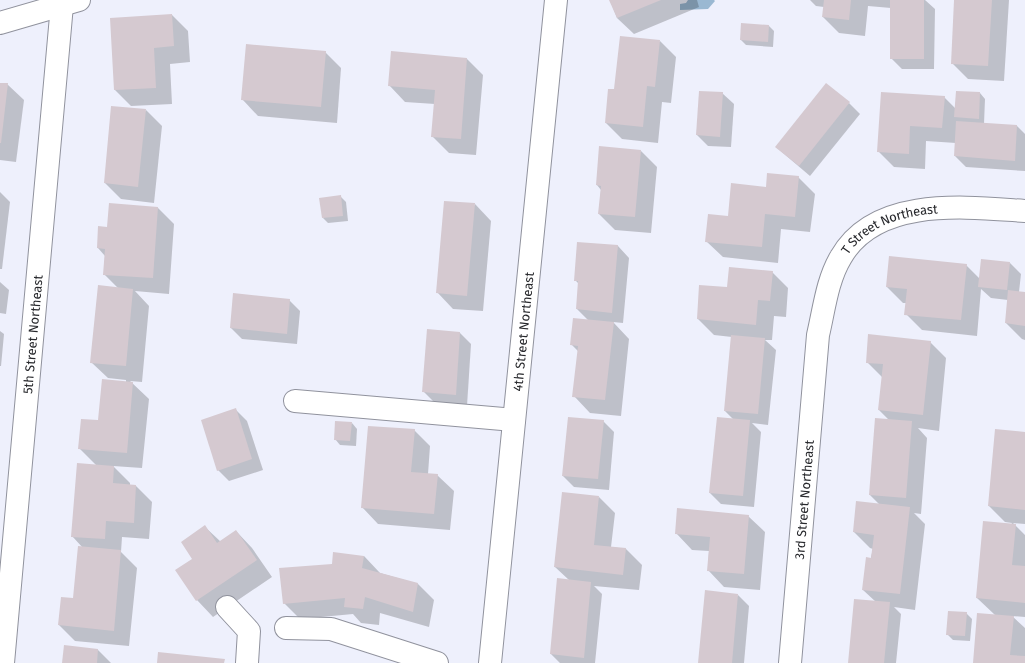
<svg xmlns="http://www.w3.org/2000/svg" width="1025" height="663" font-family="'Fira Sans',sans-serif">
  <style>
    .water { fill: #9ab8d2 }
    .shadow { fill: #0003 }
    .building { fill: #d5c9d0 }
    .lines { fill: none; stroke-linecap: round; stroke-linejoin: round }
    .minor-casing { stroke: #90929d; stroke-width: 24 }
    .minor { stroke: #fff; stroke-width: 22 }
    .labels { text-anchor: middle; stroke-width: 3; stroke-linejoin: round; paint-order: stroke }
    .street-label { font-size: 13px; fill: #27282c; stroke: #fff }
  </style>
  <rect width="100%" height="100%" fill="#eef0fc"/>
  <polygon class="water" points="688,0 714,0 715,1 708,9 680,10 680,4 686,3"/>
  <g class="shadow">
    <polygon points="610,0 697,0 699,7 634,34 617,18"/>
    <polygon points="810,0 925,0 935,9 934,69 902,69 891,58 891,8 868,6 865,36 839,33 823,17 824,7 816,6"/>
    <polygon points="955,0 1009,0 1004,81 968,79 952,63"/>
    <polygon points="172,15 188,31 190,62 170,64 172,104 131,106 115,90 111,19"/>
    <polygon points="769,26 774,31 773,47 746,45 741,40"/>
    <polygon points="660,41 676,57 671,103 662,102 658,143 622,139 606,123 615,91"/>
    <polygon points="325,52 341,68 337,123 258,116 242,99"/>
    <polygon points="467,59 483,75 476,155 449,153 432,136 435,104 405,102 389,85"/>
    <polygon points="0,84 7,84 24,100 16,162 0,160"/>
    <polygon points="722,93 734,104 731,147 708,146 697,135"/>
    <polygon points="980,93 985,99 984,124 1017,126 1025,134 1025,171 966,167 955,156 956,143 926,141 925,169 894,167 878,151 944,97 956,109"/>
    <polygon points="849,103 860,114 810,176 776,147"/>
    <polygon points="146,110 162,126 154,203 121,199 105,183"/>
    <polygon points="641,151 657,167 651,233 615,230 599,214 601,190 597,185"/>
    <polygon points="798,177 815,194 810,232 781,229 778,263 723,257 706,241 729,217 767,188"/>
    <polygon points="0,192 10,202 2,269 0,269"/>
    <polygon points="340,196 346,202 348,221 328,223 323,218"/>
    <polygon points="110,204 158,208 174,224 169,294 135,291 149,306 142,382 130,381 149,399 142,468 113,466 130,483 130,486 136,486 152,502 149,539 122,537 121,552 137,568 129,646 75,641 59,625 74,599 83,548 72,536 96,465 79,448 126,382 126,380 108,378 91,362 118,288 104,274 105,256 98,248 108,228"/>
    <polygon points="475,204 491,221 483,311 453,309 437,292"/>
    <polygon points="578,243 618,246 629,258 623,323 613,322 629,339 621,416 590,413 574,396 579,352 572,345 588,320 577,309 579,284 575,280"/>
    <polygon points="1010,263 1021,274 1019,292 1025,293 1025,340 1022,339 1006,323 1008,300 991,298 981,289 977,336 922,330 906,314 907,303 903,303 887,287 966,265 980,279"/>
    <polygon points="772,272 788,288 786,317 774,316 772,340 765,340 776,350 768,425 752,423 761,432 754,507 721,504 710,493 734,420 725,411 732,337 714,335 698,319 728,289"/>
    <polygon points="0,282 9,290 6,314 0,313"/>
    <polygon points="289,300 300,311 297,344 242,339 231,328"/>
    <polygon points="428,330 460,333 471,344 467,406 435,403 424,392"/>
    <polygon points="0,331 4,334 1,366 0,366"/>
    <polygon points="930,342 946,358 939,431 918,428 927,438 921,514 914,513 925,524 915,610 894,607 901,614 896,663 849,663 876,602 863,590 873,549 870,548 854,532 880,505 870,495 889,420 879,410 883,378 867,362"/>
    <polygon points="236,410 247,421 263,470 229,481 218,470"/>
    <polygon points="603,421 614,432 609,490 574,487 563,476"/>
    <polygon points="352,423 357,429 356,446 340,445 335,439"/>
    <polygon points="414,430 430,446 428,474 437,475 454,491 450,530 378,524 362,507"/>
    <polygon points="1025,433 1025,524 1013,523 1025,535 1025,617 1012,616 1025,628 1025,663 974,663 995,615 977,598 1011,525 1012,523 1005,522 989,506"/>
    <polygon points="599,497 615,513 611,547 626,549 642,565 639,590 594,586 602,594 595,663 560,663 551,654 569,580 555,567"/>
    <polygon points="748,516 765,532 760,590 724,587 708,570 709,551 692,550 676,533"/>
    <polygon points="205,527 221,542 236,531 252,548 272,577 213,617 197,600"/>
    <polygon points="364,556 380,573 418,584 434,600 429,627 380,613 379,625 361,623 353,614 300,619 284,603 332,564"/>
    <polygon points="738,595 749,606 744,663 699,663"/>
    <polygon points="966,613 972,619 970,641 953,640 947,634"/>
    <polygon points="98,650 111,663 63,663"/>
  </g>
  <g class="building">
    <polygon points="609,0 661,0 617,18"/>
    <polygon points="824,0 851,0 849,20 822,17"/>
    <rect x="890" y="0" width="34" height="59"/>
    <polygon points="954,0 992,0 988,66 951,64"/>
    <polygon points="172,14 174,46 154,48 156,88 114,90 110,18"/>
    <polygon points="741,23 769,25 768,42 740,40"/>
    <polygon points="620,36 660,40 655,87 647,86 643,127 605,123 608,89 614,89"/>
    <polygon points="246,44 326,51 321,107 241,100"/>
    <polygon points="391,51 467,58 461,139 431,137 435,90 388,86"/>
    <polygon points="0,83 8,83 1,143 0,143"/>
    <polygon points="826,83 850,102 799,166 775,147"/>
    <polygon points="699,91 723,92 720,137 696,135"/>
    <polygon points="956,91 980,92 979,119 954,117"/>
    <polygon points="881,92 945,96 942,128 910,126 909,154 877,152"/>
    <polygon points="111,106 146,109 138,187 104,183"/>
    <polygon points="956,121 1017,125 1015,161 954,156"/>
    <polygon points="599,146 641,150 635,217 598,214 601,186 596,185"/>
    <polygon points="767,173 799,176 795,217 765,214 762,247 705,242 708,214 728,216 731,183 766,187"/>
    <polygon points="341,195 343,216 322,218 319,198"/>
    <polygon points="444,201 475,203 467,296 436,293"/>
    <polygon points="109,203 158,207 153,278 103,275 105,249 97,248 98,226 107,227"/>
    <polygon points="577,242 618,245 612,313 576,309 578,281 574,281"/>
    <polygon points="889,256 967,264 961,320 904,315 907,289 886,287"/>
    <polygon points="981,259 1010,262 1007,290 978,287"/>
    <polygon points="729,267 773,271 770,301 758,300 756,325 697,319 699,285 727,287"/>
    <polygon points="98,285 133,289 126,366 90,363"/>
    <polygon points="1008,290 1025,292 1025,326 1005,323"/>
    <polygon points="233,293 290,299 287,334 230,328"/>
    <polygon points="573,318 614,322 605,400 572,397 578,346 570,345"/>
    <polygon points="427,329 460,332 456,395 422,392"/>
    <polygon points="868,334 931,341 923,415 878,410 883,364 866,363"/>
    <polygon points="731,335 765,338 758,414 724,411"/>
    <polygon points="102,379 133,382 127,453 78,449 81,419 98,420"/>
    <polygon points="236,408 252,459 217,471 201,420"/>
    <polygon points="568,417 604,420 598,479 562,476"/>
    <polygon points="717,417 750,420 743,496 709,493"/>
    <polygon points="875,418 912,421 906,498 869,495"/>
    <polygon points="335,421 352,422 350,441 334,440"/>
    <polygon points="368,426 415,429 411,472 438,474 434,514 361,508"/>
    <polygon points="995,429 1025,432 1025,510 988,506"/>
    <polygon points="77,463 114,466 113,483 136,485 134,523 106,521 105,539 71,537"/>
    <polygon points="562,492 599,496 594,545 626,548 623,575 554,567"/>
    <polygon points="856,501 910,507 900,594 862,590 866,557 871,558 874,535 853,532"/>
    <polygon points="677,508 749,515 744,574 707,571 710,537 675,534"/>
    <polygon points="983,521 1016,524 1012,565 1025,566 1025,603 976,598"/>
    <polygon points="205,525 217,543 236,530 257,560 196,601 175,570 192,559 181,542"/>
    <polygon points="78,546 121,550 114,631 58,625 61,597 73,598"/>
    <polygon points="333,552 364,556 362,568 418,583 413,612 365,597 363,609 344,607 345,598 283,604 279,568 332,564"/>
    <polygon points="557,578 591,582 584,658 550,654"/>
    <polygon points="705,590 738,594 732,663 698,663"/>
    <polygon points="854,599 890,602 884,663 848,663"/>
    <polygon points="948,611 967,612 965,636 946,635"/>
    <polygon points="977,613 1014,616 1010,655 1025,656 1025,663 973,663"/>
    <polygon points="64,645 98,649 97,663 62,663"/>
    <polygon points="158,652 225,659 224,663 157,663"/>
  </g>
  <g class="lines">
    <g class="minor-casing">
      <g id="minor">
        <polyline points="0,23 79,0"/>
        <polyline points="295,401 514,420"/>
        <polyline points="227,607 249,631 247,663"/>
        <polyline points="286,628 331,629 437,663"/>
        <path id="s1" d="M3,663L62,5"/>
        <path id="s2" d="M490,663L556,0"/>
        <path id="s3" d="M790,663L818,335C824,310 827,280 841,257C876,196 966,207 1025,211"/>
      </g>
    </g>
    <use href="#minor" class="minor"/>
  </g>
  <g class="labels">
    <g class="street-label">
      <text dy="5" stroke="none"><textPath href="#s3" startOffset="470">T Street Northeast</textPath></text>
      <text dy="5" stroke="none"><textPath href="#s2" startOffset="333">4th Street Northeast</textPath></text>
      <text dy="5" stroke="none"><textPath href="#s1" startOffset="330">5th Street Northeast</textPath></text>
      <text dy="5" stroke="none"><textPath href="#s3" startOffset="164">3rd Street Northeast</textPath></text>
    </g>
  </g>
</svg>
